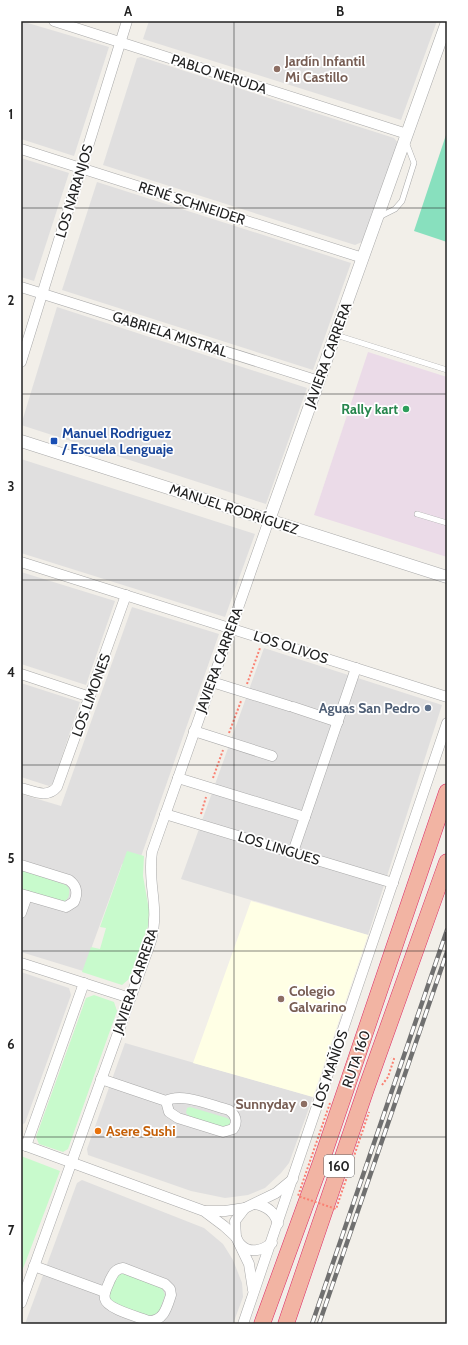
<svg xmlns="http://www.w3.org/2000/svg" width="468" height="1345" font-family="Cabin,sans-serif">
  <style>
    .residential { fill: #e0dfdf }
    .industrial { fill: #ebdbe8 }
    .education { fill: #ffffe5 }
    .park { fill: #c8facc }
    .pitch { fill: #88e0be }
    .lines { fill: none; stroke-linecap: round; stroke-linejoin: round }
    .service-casing { stroke: #a9a9a9; stroke-width: 6 }
    .minor-casing { stroke: #a9a9a9; stroke-width: 11 }
    .tertiary-casing { stroke: #a9a9a9; stroke-width: 13 }
    .trunk-casing { stroke: #dc2a67; stroke-width: 17 }
    .path { stroke: #fa8072; stroke-width: 2; stroke-dasharray: 2 2; stroke-linecap: butt }
    .service { stroke: #fff; stroke-width: 5 }
    .minor { stroke: #fff; stroke-width: 10 }
    .tertiary { stroke: #fff; stroke-width: 12 }
    .trunk { stroke: #f2b4a3; stroke-width: 16 }
    .rail-casing { stroke: #707070; stroke-width: 4.5 }
    .rail { stroke: #fff; stroke-width: 3; stroke-dasharray: 9; stroke-linecap: butt }
    .path-bridge { stroke: #fa8072; stroke-width: 2; stroke-dasharray: 2 2; stroke-linecap: butt }
    .grid { fill: none; stroke: #222; stroke-width: 1; stroke-opacity: 0.55 }
    .education-dot { fill: #8d6e63; stroke: #fff; stroke-width: 1.5 }
    .leisure-dot { fill: #2e9e5b; stroke: #fff; stroke-width: 1.5 }
    .transit-dot { fill: #1a4fb4; stroke: #fff; stroke-width: 1.5 }
    .service-dot { fill: #5c6f8a; stroke: #fff; stroke-width: 1.5 }
    .food-dot { fill: #e8710a; stroke: #fff; stroke-width: 1.5 }
    .labels { text-anchor: middle; stroke-width: 3.5; stroke-linejoin: round; paint-order: stroke }
    .shield { fill: #fff; stroke: #646464; stroke-width: 1 }
    .shield-label { font-size: 13px; font-weight: bold; fill: #222 }
    .education-label { font-size: 14px; font-weight: bold; fill: #785e54; stroke: #fff; text-anchor: start }
    .street-label { font-size: 14px; fill: #222; stroke: #fff }
    .leisure-label { font-size: 14px; font-weight: bold; fill: #27864d; stroke: #fff; text-anchor: end }
    .transit-label { font-size: 14px; font-weight: bold; fill: #164399; stroke: #fff; text-anchor: start }
    .service-label { font-size: 14px; font-weight: bold; fill: #4e5e75; stroke: #fff; text-anchor: end }
    .food-label { font-size: 14px; font-weight: bold; fill: #c56008; stroke: #fff; text-anchor: start }
    .neatline { fill: none; stroke: #222; stroke-width: 1.5 }
    .grid-label { font-size: 13px; text-anchor: middle; font-weight: bold; fill: #222 }
  </style>
  <rect width="100%" height="100%" fill="#f2efe9"/>
  <g class="residential">
    <polygon points="21,21 109,47 74,156 21,139"/>
    <polygon points="149,21 437,21 401,120 143,39"/>
    <polygon points="141,57 394,138 398,143 362,242 355,245 103,165 137,58"/>
    <polygon points="21,158 69,173 34,281 21,277"/>
    <polygon points="97,182 351,263 313,370 62,290"/>
    <polygon points="57,307 307,388 266,504 21,425"/>
    <polygon points="21,459 255,534 225,617 21,553"/>
    <polygon points="21,572 115,601 86,685 21,664"/>
    <polygon points="132,607 219,634 137,868 122,864 83,971 21,952 21,794 61,806"/>
    <polygon points="264,648 442,705 368,935 181,879"/>
    <polygon points="21,683 80,702 53,783 49,786 21,777"/>
    <polygon points="21,972 69,988 71,995 25,1123 21,1125"/>
    <polygon points="125,1043 313,1097 289,1163 281,1173 265,1188 248,1195 225,1198 191,1191 88,1155 87,1149"/>
    <polygon points="82,1180 204,1228 223,1244 233,1260 242,1283 243,1297 233,1324 25,1324 77,1183"/>
  </g>
  <polygon class="industrial" points="368,352 447,377 447,557 314,515"/>
  <polygon class="education" points="251,901 368,935 313,1097 193,1063"/>
  <g class="park">
    <polygon points="127,851 144,856 143,876 149,910 148,926 129,979 122,985 82,972 91,947 100,949 106,928 100,927"/>
    <path d="M21,870L66,885L69,888C70,896 68,901 61,902L21,889Z"/>
    <polygon points="94,995 114,1002 117,1011 68,1149 63,1152 39,1144 36,1137 86,998"/>
    <polygon points="190,1107 227,1118 230,1120 230,1125 225,1129 191,1118 186,1113 187,1108"/>
    <polygon points="21,1156 60,1171 21,1274"/>
    <polygon points="123,1273 162,1288 165,1295 158,1315 151,1319 111,1302 109,1294 116,1274"/>
  </g>
  <polygon class="pitch" points="447,132 447,242 414,231"/>
  <g class="lines">
    <g class="service-casing">
      <g id="service">
        <polyline points="379,217 395,209 402,201 414,163 406,142"/>
        <polyline points="336,335 447,370"/>
        <polyline points="417,514 447,523"/>
      </g>
    </g>
    <g class="minor-casing">
      <g id="minor">
        <polyline points="54,21 407,134"/>
        <polyline points="21,149 363,258"/>
        <polyline points="21,287 319,381"/>
        <polyline points="21,362 127,21"/>
        <polyline points="21,562 447,697"/>
        <polyline points="21,674 90,697"/>
        <polyline points="212,682 289,706"/>
        <polyline points="293,707 338,722"/>
        <polyline points="194,731 272,756"/>
        <polyline points="178,778 305,817"/>
        <path d="M21,788C33,791 47,799 57,787L126,595"/>
        <polyline points="165,814 393,883"/>
        <polyline points="293,852 356,668"/>
        <path d="M21,865L69,880C77,886 78,893 74,902L66,907L21,894"/>
        <polyline points="21,913 27,896"/>
        <polyline points="21,963 130,998"/>
        <path d="M101,1079L166,1101C182,1092 212,1106 229,1110C236,1115 238,1122 233,1129L223,1132L178,1118L169,1112L166,1101"/>
        <polyline points="21,1144 204,1211 224,1226 236,1237"/>
        <polyline points="26,1146 84,983"/>
        <path d="M255,1204C267,1206 275,1212 278,1224"/>
        <polyline points="206,1211 225,1211 245,1208"/>
        <path d="M240,1244C249,1254 262,1251 272,1243"/>
        <polyline points="34,1266 105,1292"/>
        <path d="M123,1268L165,1284L170,1289L171,1295C167,1307 164,1321 149,1321C139,1317 107,1309 105,1299C103,1293 108,1286 110,1280C113,1274 115,1269 123,1268Z"/>
        <polyline points="253,1290 249,1264 236,1237 235,1221 245,1208 276,1193 293,1179"/>
        <path d="M21,1303L151,941C160,906 147,884 152,852L269,520"/>
        <polyline points="243,1324 447,723"/>
      </g>
    </g>
    <g class="tertiary-casing">
      <g id="tertiary">
        <polyline points="21,441 447,577"/>
        <polyline points="269,520 447,22"/>
      </g>
    </g>
    <g class="trunk-casing">
      <g id="trunk">
        <polyline points="262,1324 321,1162 447,792"/>
        <polyline points="286,1324 366,1089 447,862"/>
      </g>
    </g>
    <g class="path">
      <polyline points="247,684 260,648"/>
      <polyline points="229,733 241,701"/>
      <polyline points="213,778 223,750"/>
      <polyline points="201,814 206,797"/>
      <polyline points="382,1085 388,1077 394,1059 391,1058"/>
    </g>
    <use href="#service" class="service"/>
    <use href="#minor" class="minor"/>
    <use href="#tertiary" class="tertiary"/>
    <use href="#trunk" class="trunk"/>
    <g class="rail-casing">
      <g id="rail">
        <polyline points="312,1324 447,930"/>
        <polyline points="319,1324 447,952"/>
      </g>
    </g>
    <use href="#rail" class="rail"/>
    <polyline class="path-bridge" points="330,1103 298,1196 336,1209 369,1112"/>
  </g>
  <path class="grid" d="M234,21V1324M21,208H447M21,394H447M21,580H447M21,765H447M21,951H447M21,1137H447"/>
  <g class="education-dot">
    <circle cx="277" cy="69" r="4"/>
    <circle cx="281" cy="999" r="4"/>
    <circle cx="304" cy="1104" r="4"/>
  </g>
  <circle class="leisure-dot" cx="406" cy="409" r="4"/>
  <rect class="transit-dot" x="50" y="437" width="8" height="8" rx="2"/>
  <circle class="service-dot" cx="428" cy="708" r="4"/>
  <circle class="food-dot" cx="98" cy="1131" r="4"/>
  <g class="labels">
    <rect class="shield" x="324" y="1155" width="30" height="22" rx="3"/>
    <g class="shield-label">
      <text x="339" y="1171">160</text>
    </g>
    <g class="education-label">
      <text x="285" y="66">Jardín Infantil<tspan x="285" dy="16">Mi Castillo</tspan></text>
      <text x="289" y="996">Colegio<tspan x="289" dy="16">Galvarino</tspan></text>
      <text x="296" y="1109" text-anchor="end">Sunnyday</text>
    </g>
    <g class="street-label">
      <text transform="translate(219 74) rotate(18)" y="5">PABLO NERUDA</text>
      <text transform="translate(74 191) rotate(-73)" y="5">LOS NARANJOS</text>
      <text transform="translate(192 203) rotate(18)" y="5">RENÉ SCHNEIDER</text>
      <text transform="translate(170 334) rotate(18)" y="5">GABRIELA MISTRAL</text>
      <text transform="translate(328 355) rotate(-70)" y="5">JAVIERA CARRERA</text>
      <text transform="translate(234 509) rotate(18)" y="5">MANUEL RODRÍGUEZ</text>
      <text transform="translate(291 647) rotate(18)" y="5">LOS OLIVOS</text>
      <text transform="translate(219 660) rotate(-70)" y="5">JAVIERA CARRERA</text>
      <text transform="translate(91 695) rotate(-70)" y="5">LOS LIMONES</text>
      <text transform="translate(279 848) rotate(17)" y="5">LOS LINGUES</text>
      <text transform="translate(135 981) rotate(-71)" y="5">JAVIERA CARRERA</text>
      <text transform="translate(356 1059) rotate(-71)" y="5">RUTA 160</text>
      <text transform="translate(330 1069) rotate(-71)" y="5">LOS MAÑÍOS</text>
    </g>
    <g class="leisure-label">
      <text x="398" y="414">Rally kart</text>
    </g>
    <g class="transit-label">
      <text x="62" y="438">Manuel Rodriguez<tspan x="62" dy="16">/ Escuela Lenguaje</tspan></text>
    </g>
    <g class="service-label">
      <text x="420" y="713">Aguas San Pedro</text>
    </g>
    <g class="food-label">
      <text x="106" y="1136">Asere Sushi</text>
    </g>
  </g>
  <rect width="468" height="1345" fill="none" stroke="#ffffff" stroke-width="44"/>
  <rect x="22" y="22" width="424" height="1301" class="neatline"/>
  <g class="grid-label">
    <text x="128" y="16">A</text>
    <text x="340" y="16">B</text>
    <text x="11" y="119">1</text>
    <text x="11" y="305">2</text>
    <text x="11" y="491">3</text>
    <text x="11" y="677">4</text>
    <text x="11" y="863">5</text>
    <text x="11" y="1049">6</text>
    <text x="11" y="1235">7</text>
  </g>
</svg>
